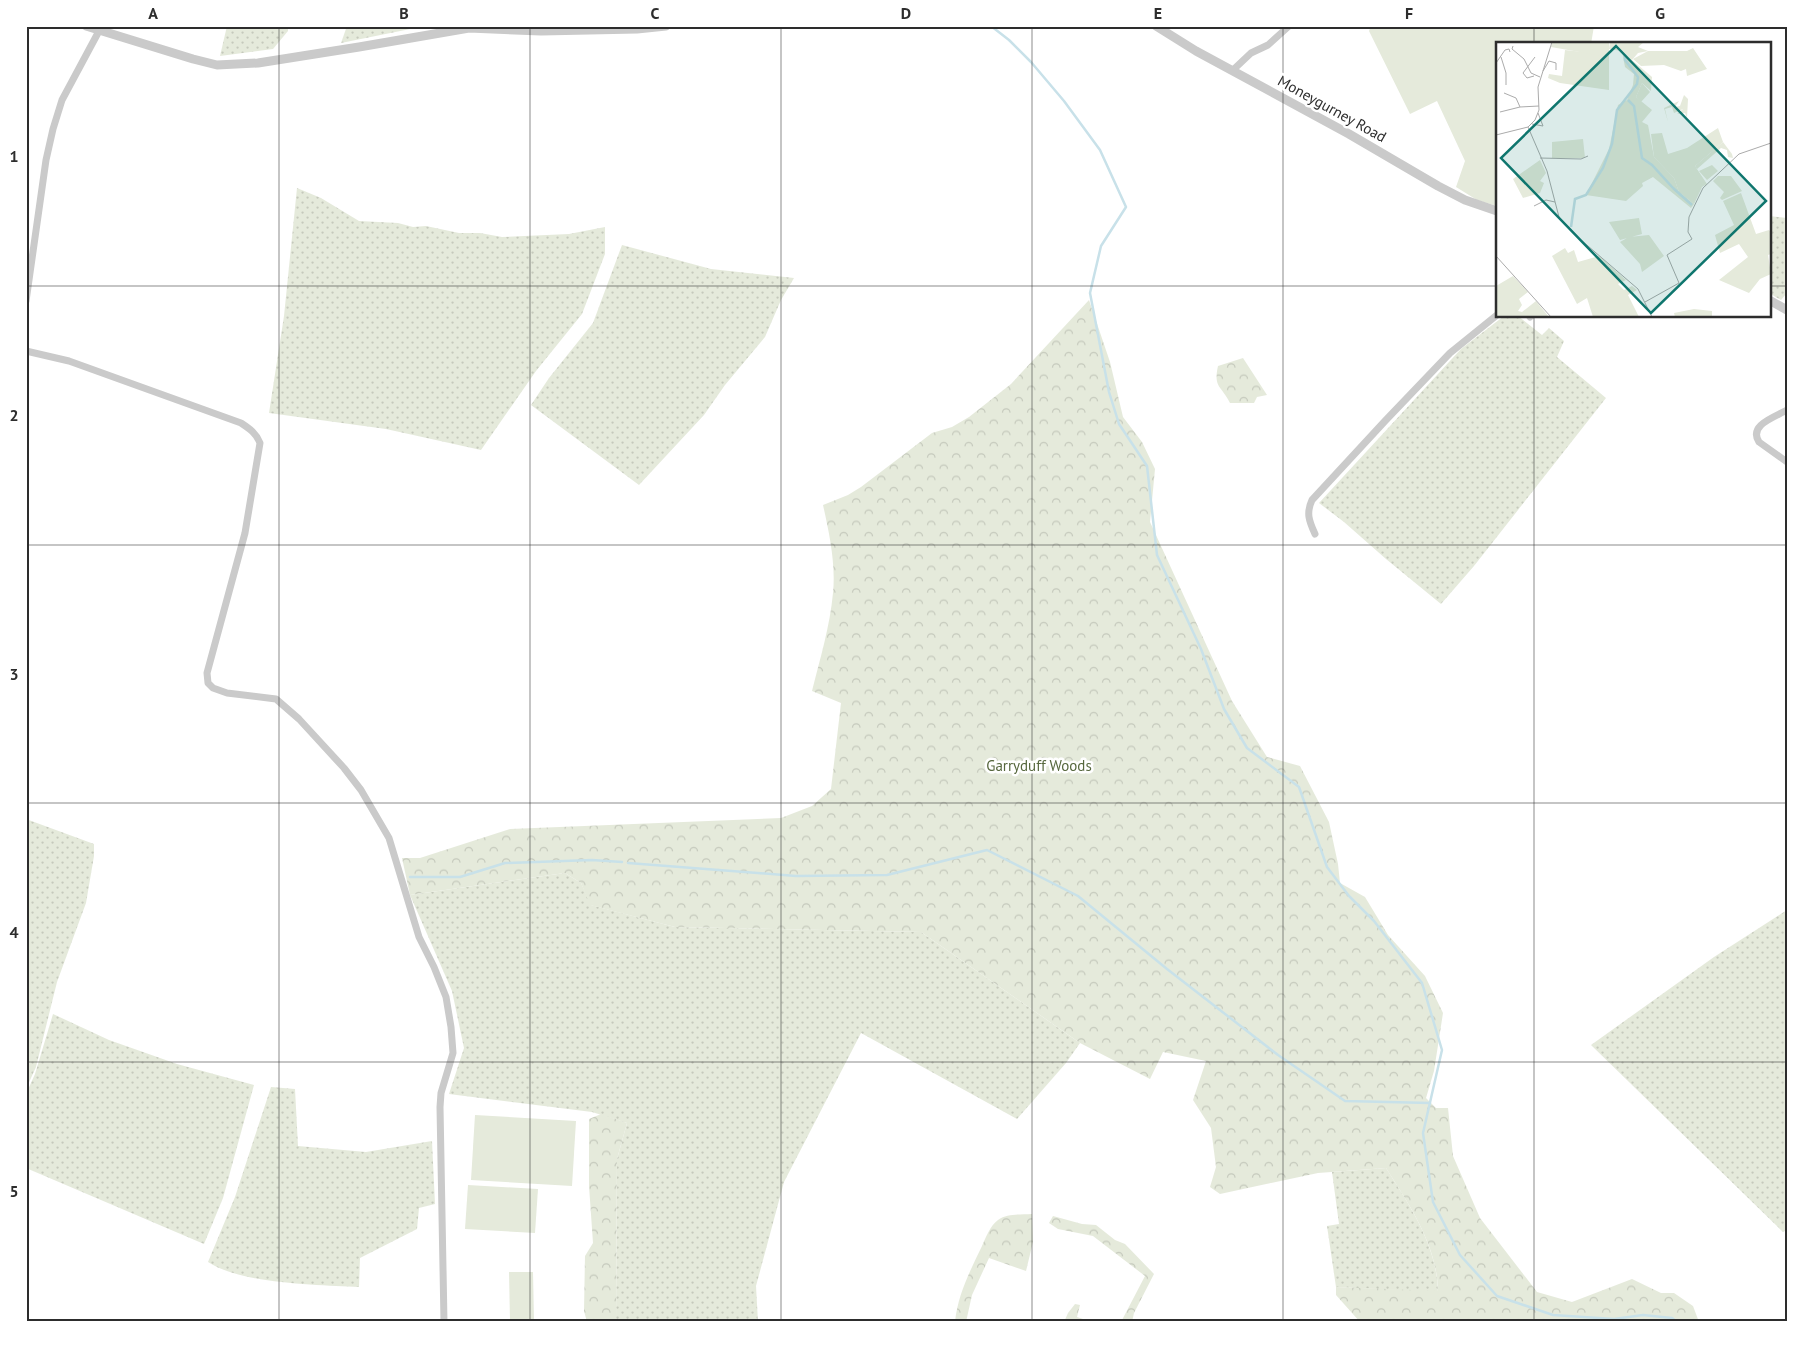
<svg xmlns="http://www.w3.org/2000/svg" width="1813" height="1348" font-family="'PT Sans',sans-serif">
  <style>
    .grass { fill: url(#grass-dots) }
    .forest { fill: url(#forest-crowns) }
    .park { fill: #e5eadb }
    .lines { fill: none; stroke-linecap: round; stroke-linejoin: round }
    .stream { stroke: #c8e1e9; stroke-width: 2.5 }
    .minor { stroke: #cacaca; stroke-width: 7 }
    .tertiary { stroke: #cacaca; stroke-width: 9 }
    .grid { fill: none; stroke: #2d2d2d; stroke-width: 1; stroke-opacity: 0.55 }
    .labels { text-anchor: middle; stroke-width: 5; stroke-linejoin: round; paint-order: stroke }
    .street-label { font-size: 15px; fill: #2d2d2d; stroke: #fff }
    .park-label { font-size: 15px; fill: #56673d; stroke: #fff }
    .inset-river { fill: none; stroke: #c8e1e9; stroke-width: 2.5 }
    .inset-road { fill: none; stroke: #ababab; stroke-width: 1 }
    .view { fill: #0f766e; fill-opacity: 0.15; stroke: #0f766e; stroke-width: 2.5 }
    .inset-edge { fill: none; stroke: #2d2d2d; stroke-width: 2.5 }
    .neatline { fill: none; stroke: #2d2d2d; stroke-width: 2 }
    .grid-label { font-size: 16px; text-anchor: middle; font-weight: bold; fill: #2d2d2d }
  </style>
  <defs>
    <pattern id="grass-dots" width="8" height="8" patternUnits="userSpaceOnUse" patternTransform="scale(1.25)"><rect width="8" height="8" fill="#e5eadb"/><path d="M2 2h.1M6 6h.1" fill="none" stroke="#c5c9bc" stroke-width="1.8" stroke-linecap="round"/></pattern>
    <pattern id="forest-crowns" width="20" height="18" patternUnits="userSpaceOnUse" patternTransform="scale(1.25)"><rect width="20" height="18" fill="#e5eadb"/><path d="M2 6a3 3 0 1 1 6 0M12 15a3 3 0 1 1 6 0" fill="none" stroke="#c5c9bc"/></pattern>
  </defs>
  <rect width="100%" height="100%" fill="#fff"/>
  <g class="grass">
    <polygon points="227,26 288,26 288,31 273,49 220,56"/>
    <polygon points="347,26 425,26 341,43"/>
    <polygon points="297,188 321,198 359,221 398,223 413,227 426,226 459,233 480,233 502,237 569,234 605,227 605,254 582,314 536,371 481,450 386,429 269,413 284,316"/>
    <polygon points="1769,216 1787,218 1787,293 1781,300 1769,293"/>
    <polygon points="622,245 711,269 794,278 781,300 765,337 725,385 704,415 639,485 531,405 549,378 593,323"/>
    <polygon points="1504,316 1518,316 1542,335 1549,328 1564,341 1557,357 1606,398 1474,566 1441,604 1386,559 1344,522 1319,503 1461,349"/>
    <polygon points="26,819 94,844 94,856 86,903 57,982 36,1067 26,1089"/>
    <polygon points="565,873 581,883 591,905 675,927 921,932 1080,1043 1066,1063 1017,1119 861,1033 784,1182 756,1286 758,1322 616,1322 617,1159 627,1123 592,1112 449,1094 464,1048 452,991 410,895"/>
    <polygon points="1787,910 1787,1230 1783,1232 1591,1045 1714,957"/>
    <polygon points="53,1014 109,1040 177,1064 254,1085 223,1198 204,1244 26,1168 26,1094 35,1074"/>
    <path d="M271,1087L295,1089L298,1146L366,1152L432,1141L435,1204L419,1208L417,1229L360,1258L359,1287C318,1285 241,1284 208,1262L235,1197Z"/>
    <path d="M1386,1168C1410,1206 1437,1245 1438,1292L1336,1287L1327,1226L1339,1224L1332,1172Z"/>
  </g>
  <g class="forest">
    <path d="M1089,300L1110,362L1123,417L1142,442L1155,469L1150,522L1232,701L1267,757L1300,766L1329,822L1338,864L1340,883L1365,897L1388,935L1425,976L1443,1013L1434,1071L1426,1098L1436,1108H1448L1453,1156L1480,1218L1537,1292L1572,1302L1632,1279L1661,1293H1674L1693,1306L1699,1322H1360L1336,1295V1287L1438,1291C1437,1245 1410,1206 1386,1168L1318,1173L1220,1194L1210,1187L1216,1167L1211,1128L1193,1100L1206,1061L1163,1052L1150,1079L1080,1043L921,932L675,927L590,905L581,883L565,873L410,895L402,858H420L510,829L781,818L812,806L831,789L841,703L812,691C820,659 830,626 833,593C836,564 829,532 823,505L848,495L861,487L932,433L952,427L969,417L1011,384Z"/>
    <path d="M1243,358L1267,395L1257,397L1254,403H1230C1222,386 1213,388 1218,366Z"/>
    <polygon points="601,1114 627,1123 617,1159 616,1322 587,1322 584,1311 585,1256 593,1243 589,1186 589,1119"/>
    <path d="M1032,1214L1033,1242L1026,1271L989,1258L972,1295L966,1322H955C958,1294 970,1271 982,1246C986,1237 990,1226 998,1220C1008,1213 1020,1215 1032,1214Z"/>
    <polygon points="1053,1216 1082,1224 1096,1225 1115,1240 1125,1244 1154,1274 1134,1313 1132,1322 1121,1322 1145,1276 1093,1236 1058,1229 1049,1223"/>
    <polygon points="1075,1304 1080,1305 1077,1317 1092,1322 1064,1322 1068,1313"/>
  </g>
  <g class="park">
    <polygon points="1371,26 1594,26 1591,44 1497,44 1497,206 1477,200 1456,187 1465,161 1437,101 1410,114 1369,31"/>
    <polygon points="475,1115 576,1121 572,1186 471,1180"/>
    <polygon points="468,1185 538,1189 535,1233 465,1229"/>
    <polygon points="509,1272 533,1272 534,1321 510,1321"/>
  </g>
  <g class="lines">
    <g class="stream">
      <polyline points="991,26 1009,40 1031,62 1064,101 1100,150 1126,207 1101,246 1090,293 1109,392 1119,424 1147,466 1157,555 1201,649 1224,709 1247,748 1299,787 1327,867 1349,896 1374,921 1422,983 1442,1050 1423,1133 1433,1202 1460,1255 1497,1296 1553,1315 1614,1319 1643,1315 1672,1318 1677,1322"/>
      <polyline points="628,863 796,876 887,875 987,850 1078,896 1167,969 1278,1055 1345,1101 1430,1103"/>
      <polyline points="410,877 460,877 505,863 592,860 622,862"/>
    </g>
    <g class="minor">
      <polyline points="1233,70 1251,53 1268,45 1289,26"/>
      <polyline points="26,301 46,160 53,129 62,100 99,31"/>
      <polyline points="1530,317 1531,316"/>
      <path d="M26,351L69,361L241,423C250,429 256,433 260,443L245,533L207,673L208,683L213,688L227,693L276,699L299,719L344,768L361,790L389,838L419,937L434,967L446,997L451,1027L453,1053L441,1093L440,1107L444,1322"/>
      <path d="M1787,410C1775,417 1748,425 1759,442L1787,462"/>
      <path d="M1315,534C1309,521 1306,513 1312,500L1385,421L1450,353L1497,315"/>
    </g>
    <g class="tertiary">
      <polyline points="86,26 193,59 217,65 258,63 359,47 469,28 541,31 637,29 666,26"/>
      <polyline points="1156,26 1196,51 1349,134 1438,186 1465,200 1497,211"/>
      <polyline points="1769,300 1787,310"/>
    </g>
  </g>
  <path class="grid" d="M279,26V1322M530,26V1322M781,26V1322M1032,26V1322M1283,26V1322M1534,26V44M26,286H1497M1769,286H1787M1534,316V1322M26,545H1787M26,803H1787M26,1062H1787"/>
  <g class="labels">
    <g class="street-label">
      <text transform="translate(1332 109) rotate(29)" y="5">Moneygurney Road</text>
    </g>
    <g class="park-label">
      <text x="1039" y="771">Garryduff Woods</text>
    </g>
  </g>
  <g transform="translate(1496 42)">
    <rect width="275" height="275" fill="#fff"/>
    <path d="M89,0H113V48L64,41L52,36L53,32L66,34L69,8L87,10ZM197,6L211,27L191,34L190,27L185,29L168,23L145,24L137,17L152,9H191ZM146,41L154,50L145,60L140,55ZM222,86L227,100L199,124L211,142L206,145L198,162L183,150L178,136L158,115L155,92L166,91L172,112L191,106ZM87,97L89,116H56V100ZM222,134H235L246,149L226,158L224,156L228,150L217,139ZM245,151L260,192L273,188L275,191V212L272,213L275,232L264,237L253,251L223,238L252,215L243,202L224,211L219,193L238,183L227,159ZM143,176L146,192L124,198L113,180ZM153,193L168,214L146,230L144,222L124,200L133,195ZM69,206L72,211L78,208L82,220L103,214L130,238L122,242L128,248L136,244L141,248L132,253L143,275H97L91,256L81,262L56,214ZM17,234L32,250L23,257L26,263L22,269L26,270L40,259L53,275H0V244ZM198,267L216,269V275H179L178,271Z" fill="#e5eadb"/>
    <path d="M114,0H148L142,5L152,9L142,11L136,18L156,35L155,49L146,41L140,55L156,68L146,80L152,83L158,115L178,136L183,150L198,162L195,166L157,135L146,141L147,144L130,159L90,153L113,107L122,63L131,58L137,43L138,32L129,25L126,9L113,7ZM188,53L192,57L191,76L189,71L181,72L187,67L178,71L176,65L169,67L172,80L168,66L183,59L179,65L184,64ZM227,100L236,112L237,116L232,115L231,108L225,106L201,127L199,124Z" fill="#e5eadb"/>
    <path d="M56,0H113L112,15L55,5ZM44,118L50,131L44,139L48,141L44,151L27,156L17,137ZM216,123L222,129L211,138L203,129Z" fill="#e5eadb"/>
    <path class="inset-river" d="M132,58L138,64L146,116L156,123L177,146M177,146L196,163M75,185L79,157L90,153L107,126L116,102L121,68L141,42L142,35L129,18V12"/>
    <path class="inset-road" d="M17,4L16,7L28,17L35,31L44,35M5,15L10,31V43M0,21L9,8L13,7L14,10M275,27V80M47,29L53,19L60,21V28M38,34L31,36L27,31L39,15M8,51L20,56L24,65L43,64M4,70L24,65M36,82L47,84L42,71M32,85L51,129L63,175L85,198L142,247L156,275M0,93L32,85L39,78L43,68L42,45L56,0M44,116L85,117L92,114M38,164L50,158L59,160M0,214L55,275M149,260L183,241L171,213L196,197L192,190L193,175L207,146L243,112L275,101"/>
    <path class="view" d="M120,4L270,159L155,271L5,116Z"/>
    <rect width="275" height="275" class="inset-edge"/>
  </g>
  <rect width="1813" height="1348" fill="none" stroke="#ffffff" stroke-width="55"/>
  <rect x="28" y="28" width="1758" height="1292" class="neatline"/>
  <g class="grid-label">
    <text x="153" y="19">A</text>
    <text x="404" y="19">B</text>
    <text x="655" y="19">C</text>
    <text x="906" y="19">D</text>
    <text x="1158" y="19">E</text>
    <text x="1409" y="19">F</text>
    <text x="1660" y="19">G</text>
    <text x="14" y="162">1</text>
    <text x="14" y="421">2</text>
    <text x="14" y="680">3</text>
    <text x="14" y="938">4</text>
    <text x="14" y="1197">5</text>
  </g>
</svg>
